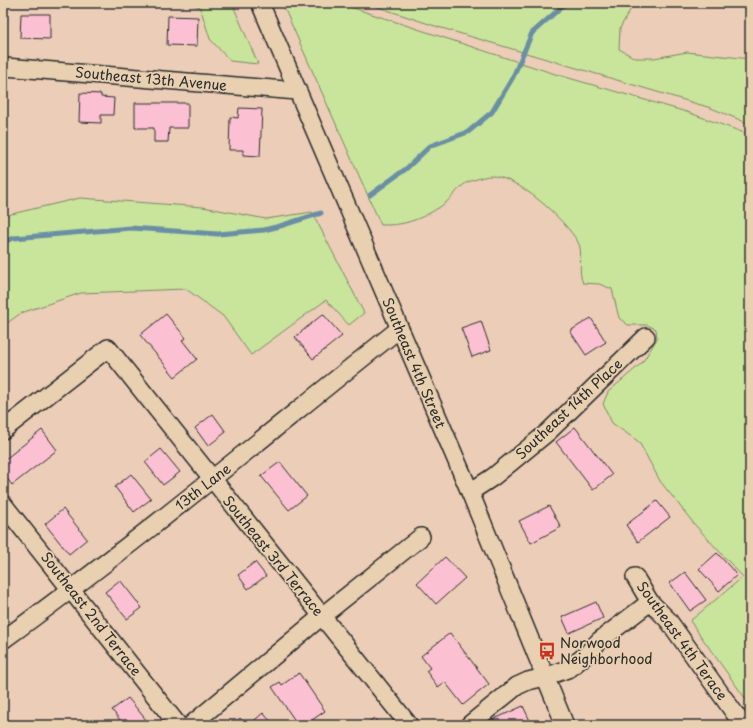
<svg xmlns="http://www.w3.org/2000/svg" width="753" height="728" font-family="'Playpen Sans',sans-serif">
  <style>
    .green { fill: #c9e49b; stroke: #7a8863 }
    .lines { fill: none; stroke-linecap: round; stroke-linejoin: round }
    .stream { stroke: #6b8fa4; stroke-width: 5 }
    .building { fill: #fbc1d2; stroke: #2b2b2b }
    .minor-casing { stroke: #2b2b2b; stroke-width: 20 }
    .minor { stroke: #e8d0b1; stroke-width: 17 }
    .labels { text-anchor: middle; stroke-width: 3.5; stroke-linejoin: round; paint-order: stroke }
    .street-label { font-size: 14px; fill: #2b2b2b; stroke: #e8d0b1 }
    .poi-label { font-size: 14px; fill: #2b2b2b; stroke: #e8d0b1; text-anchor: start }
  </style>
  <rect width="100%" height="100%" fill="#eccdb8"/>
  <filter id="ink" filterUnits="userSpaceOnUse"><feTurbulence type="fractalNoise" baseFrequency=".025" numOctaves="2"/><feDisplacementMap in="SourceGraphic" scale="8" xChannelSelector="R" yChannelSelector="G"/><feConvolveMatrix kernelMatrix="1 2 1 2 8 2 1 2 1" color-interpolation-filters="sRGB"/></filter>
  <g filter="url(#ink)">
    <g class="green">
      <polygon points="186,3 232,3 258,64 230,61 210,39 200,7"/>
      <path d="M282,3H338L555,74L690,113L750,135V705L690,621L743,577L695,525L660,481L639,442L612,423L603,404L608,392L642,363L657,339L656,329L647,325H628L619,318L612,289L599,284L583,283C577,272 584,252 578,242C564,219 517,175 490,176C485,176 470,181 466,183C458,188 452,198 444,204C432,213 414,222 399,224C393,225 387,225 381,225Z"/>
      <polygon points="366,3 634,3 620,28 619,49 635,58 654,58 687,52 750,59 750,124 711,108 435,26"/>
      <polygon points="80,198 203,207 266,219 312,212 364,313 349,325 326,300 251,355 223,316 186,289 81,293 21,313 3,326 3,216"/>
    </g>
    <g class="lines">
      <g class="stream">
        <polyline points="370,195 407,168 430,146 468,132 492,112 513,77 532,33 566,3"/>
        <polyline points="3,242 14,238 131,228 218,234 264,230 280,226 321,213"/>
      </g>
    </g>
    <g class="building">
      <polygon points="21,14 50,14 50,39 20,38"/>
      <polygon points="168,16 198,17 197,46 167,45"/>
      <polygon points="80,93 101,94 101,97 114,98 113,115 101,115 101,123 79,122"/>
      <polygon points="135,103 188,103 188,128 169,128 168,142 154,142 154,128 135,128"/>
      <polygon points="239,108 262,109 260,156 243,155 243,150 229,150 230,117 238,118"/>
      <polygon points="166,314 186,338 182,340 197,359 175,377 140,335"/>
      <polygon points="323,314 342,336 313,359 295,337"/>
      <polygon points="591,318 606,342 586,355 570,331"/>
      <polygon points="481,321 491,350 472,357 461,328"/>
      <polygon points="213,414 226,432 208,446 195,428"/>
      <polygon points="575,427 612,475 593,490 556,442"/>
      <polygon points="42,430 57,450 12,485 3,473 3,461"/>
      <polygon points="161,449 180,472 163,485 145,462"/>
      <polygon points="280,462 307,496 289,510 261,476"/>
      <polygon points="131,474 151,499 134,512 115,487"/>
      <polygon points="657,501 670,517 638,542 626,525"/>
      <polygon points="549,506 561,527 531,543 519,521"/>
      <polygon points="63,509 87,539 69,554 45,524"/>
      <polygon points="717,553 737,575 719,591 699,569"/>
      <polygon points="445,557 465,578 436,604 417,583"/>
      <polygon points="255,562 266,576 248,589 238,575"/>
      <polygon points="685,572 706,600 690,611 670,583"/>
      <polygon points="120,580 142,608 127,619 105,592"/>
      <polygon points="596,602 603,618 569,633 562,617"/>
      <polygon points="450,633 489,684 463,705 445,682 438,687 426,671 430,668 421,656"/>
      <polygon points="299,673 325,711 305,725 298,725 272,687 280,682 282,685"/>
      <polygon points="128,698 147,721 142,725 124,725 112,710"/>
      <polygon points="523,706 532,725 489,725 488,722"/>
      <polygon points="263,713 274,725 249,725"/>
      <polygon points="240,718 246,725 232,725"/>
      <polygon points="374,718 380,725 365,725"/>
    </g>
    <g class="lines">
      <g class="minor-casing">
        <g id="minor">
          <polyline points="260,3 470,492 565,725"/>
          <polyline points="3,68 5,67 297,91"/>
          <polyline points="3,430 108,348 409,725"/>
          <polyline points="470,492 493,477 548,432 646,337"/>
          <polyline points="3,504 178,725"/>
          <polyline points="635,577 650,602 668,620 743,725"/>
          <path d="M3,640C139,541 268,433 399,329"/>
          <polyline points="191,725 322,616 421,537"/>
          <polyline points="469,725 517,686 528,681 545,677 570,668 587,654 599,641 650,602"/>
        </g>
      </g>
      <use href="#minor" class="minor"/>
    </g>
  </g>
  <defs>
    <g id="bus-bare" transform="scale(1.38)"><path d="M-5-6H5V4H4V6H2V4H-2V6H-4V4H-5ZM-3.5-4V0h7V-4ZM-3.5 1.2v1.5H-2V1.2ZM2 1.2v1.5H3.5V1.2Z" fill="#c8321e" stroke="#e8d0b1" stroke-width="2.5" paint-order="stroke"/></g>
  </defs>
  <g fill-rule="evenodd">
    <use href="#bus-bare" x="547" y="651"/>
  </g>
  <g class="labels">
    <g class="street-label">
      <text transform="translate(151 79) rotate(5)" y="5">Southeast 13th Avenue</text>
      <text transform="translate(414 363) rotate(67)" y="5">Southeast 4th Street</text>
      <text transform="translate(569 409) rotate(-43)" y="5">Southeast 14th Place</text>
      <text transform="translate(203 487) rotate(-38)" y="5">13th Lane</text>
      <text transform="translate(273 556) rotate(51)" y="5">Southeast 3rd Terrace</text>
      <text transform="translate(91 614) rotate(52)" y="5">Southeast 2nd Terrace</text>
      <text transform="translate(682 641) rotate(54)" y="5">Southeast 4th Terace</text>
    </g>
    <g class="poi-label">
      <text x="560" y="648">Norwood<tspan x="560" dy="16">Neighborhood</tspan></text>
    </g>
  </g>
  <rect width="753" height="728" fill="none" stroke="#e8d0b1" stroke-width="16"/>
  <rect x="8" y="8" width="737" height="712" fill="none" stroke="#2b2b2b" stroke-width="1.5" filter="url(#ink)"/>
</svg>
